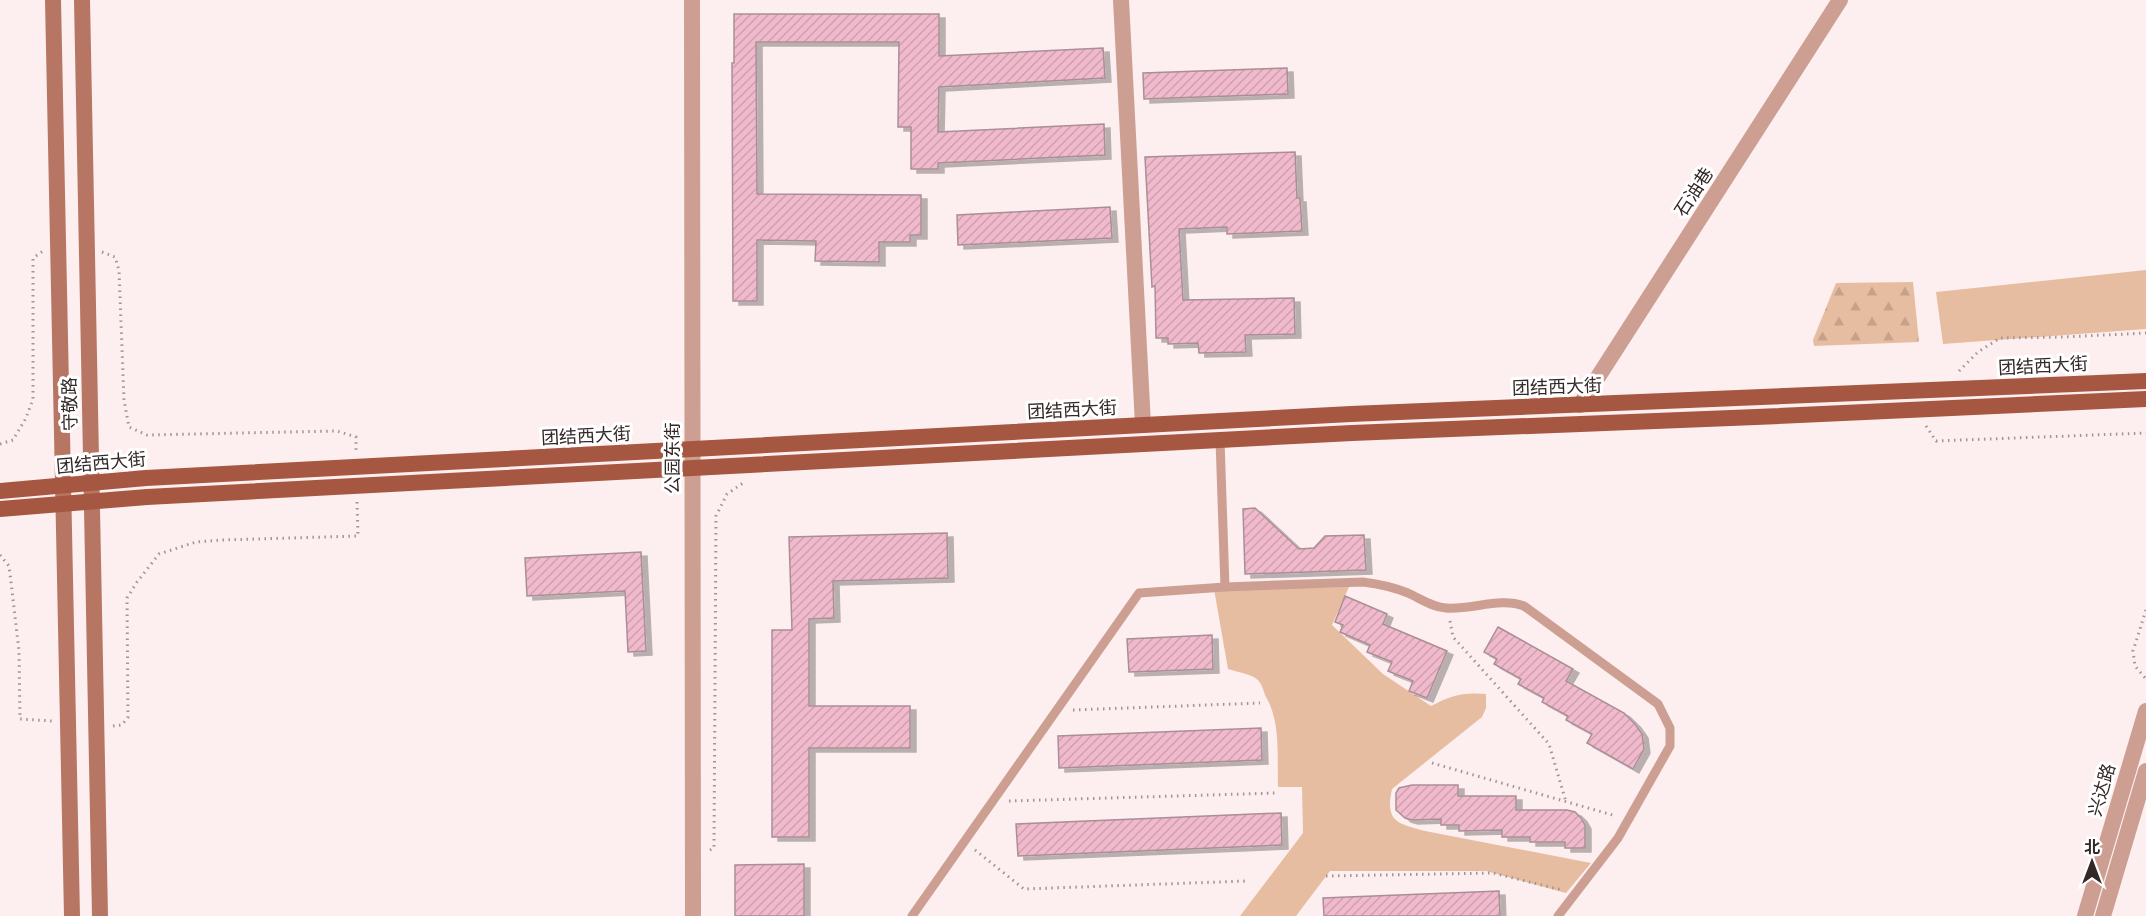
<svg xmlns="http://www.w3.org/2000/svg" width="2146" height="916" font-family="Inter,'Noto Sans SC',sans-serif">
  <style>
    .forest { fill: url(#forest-firs) }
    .park { fill: #e7bda1 }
    .building { fill: url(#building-hatch); stroke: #aa8e97; stroke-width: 1.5; filter: url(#shadow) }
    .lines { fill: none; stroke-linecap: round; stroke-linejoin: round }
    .path { stroke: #a29494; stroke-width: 3; stroke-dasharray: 1.5 4.5; stroke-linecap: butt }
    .service { stroke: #cd9f93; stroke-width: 9 }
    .minor { stroke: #cd9f93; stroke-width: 16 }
    .tertiary { stroke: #cd9f93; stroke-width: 16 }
    .secondary { stroke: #b77664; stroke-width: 16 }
    .primary { stroke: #a55742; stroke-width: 16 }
    .labels { text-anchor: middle; stroke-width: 6; stroke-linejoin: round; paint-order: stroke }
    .street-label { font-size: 18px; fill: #332727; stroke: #fff }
  </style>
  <defs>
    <pattern id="forest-firs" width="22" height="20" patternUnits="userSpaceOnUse" patternTransform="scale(1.5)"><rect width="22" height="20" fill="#e7bda1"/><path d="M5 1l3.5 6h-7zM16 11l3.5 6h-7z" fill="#c7a28b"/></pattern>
    <pattern id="building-hatch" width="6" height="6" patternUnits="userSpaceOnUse" patternTransform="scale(1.5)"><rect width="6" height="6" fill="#f1bacc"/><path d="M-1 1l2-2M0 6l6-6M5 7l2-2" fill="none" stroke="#cfa0af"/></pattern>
    <filter id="shadow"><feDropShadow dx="6" dy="4" stdDeviation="0" flood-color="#0004"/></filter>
  </defs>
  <rect width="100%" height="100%" fill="#fdefef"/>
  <polygon class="forest" points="1913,282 1919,342 1814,346 1813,340 1836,283"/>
  <g class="park">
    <polygon points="2146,270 2146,329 1943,344 1936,292"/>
    <path d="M1349,587L1332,625L1383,674L1431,706C1452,695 1462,692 1486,694V708L1482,717L1392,789C1385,822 1397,823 1425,831L1591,863L1566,893L1486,871H1330L1296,916H1240L1303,833L1302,787H1278C1277,758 1281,722 1266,697C1263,691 1263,686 1258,680C1252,674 1237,672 1228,669L1214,589Z"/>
  </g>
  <g class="building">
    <polygon points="734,14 939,14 939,56 1103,48 1105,78 939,87 938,132 1104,124 1105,155 938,163 938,169 911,169 911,127 898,127 899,42 756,42 757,194 921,195 921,235 910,235 910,242 879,242 879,262 815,261 816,241 757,240 757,301 733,301 732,63 734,63"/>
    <polygon points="1287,68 1288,94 1144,99 1143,73"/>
    <polygon points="1295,152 1297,198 1300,198 1302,231 1227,234 1227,227 1179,229 1183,300 1294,298 1295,334 1245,335 1246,352 1199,353 1198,343 1168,344 1168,338 1156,338 1155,286 1152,287 1145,157"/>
    <polygon points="1110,207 1112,238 958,245 957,215"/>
    <polygon points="1255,508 1299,549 1314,548 1325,536 1364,535 1366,570 1245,574 1243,509"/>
    <polygon points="947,533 948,578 833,581 834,618 809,619 809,706 910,706 910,748 809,748 809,837 772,837 772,630 792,630 789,537"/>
    <polygon points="641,552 646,651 628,652 625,591 527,596 525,558"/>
    <polygon points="1345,596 1387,614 1383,624 1447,651 1427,698 1409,691 1413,681 1388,671 1392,662 1367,652 1370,645 1340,632 1343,625 1335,622"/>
    <polygon points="1498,627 1573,669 1566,681 1624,713 1635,724 1642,734 1644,749 1633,769 1587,743 1592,734 1566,720 1568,716 1542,702 1544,698 1518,684 1521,679 1494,664 1497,659 1484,652"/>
    <polygon points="1212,635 1213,669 1129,672 1127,639"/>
    <polygon points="1261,728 1262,760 1059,768 1058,736"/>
    <polygon points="1458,785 1458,796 1516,796 1516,810 1567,810 1575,812 1581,818 1585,825 1585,848 1565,848 1565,842 1530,842 1530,837 1502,837 1502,830 1459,831 1459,825 1441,825 1441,819 1412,820 1405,818 1396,810 1396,793 1399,788 1412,785"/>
    <polygon points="1281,813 1282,845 1018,856 1016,824"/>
    <polygon points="804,864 804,916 735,916 735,865"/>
    <polygon points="1499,891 1500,916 1324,916 1323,898"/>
  </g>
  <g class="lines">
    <g class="path">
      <polyline points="102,252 115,257 119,270 124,400 129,427 147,435 337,431 356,437 356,450"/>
      <polyline points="1959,371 1978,352 2000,338 2063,337 2146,333"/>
      <polyline points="1926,426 1936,441 2146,433"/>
      <polyline points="0,444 13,440 26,418 33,399 33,258 43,251"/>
      <polyline points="0,555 9,566 11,582 19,651 20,719 52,721"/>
      <polyline points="2146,610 2133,651 2135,666 2146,679"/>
      <polyline points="1450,621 1453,637 1549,744 1566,802"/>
      <polyline points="1073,710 1260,703"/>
      <polyline points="113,726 122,725 128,717 127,598 137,582 159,554 196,542 223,540 358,536 357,501"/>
      <polyline points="1432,763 1616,816"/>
      <polyline points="1009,801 1276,793"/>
      <polyline points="710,850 714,848 716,516 727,494 743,483"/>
      <polyline points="975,850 1024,889 1247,881"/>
      <polyline points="1326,876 1493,873 1562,890"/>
    </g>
    <g class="service">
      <polyline points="1220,440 1225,587"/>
      <path d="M912,916L1139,593L1225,587L1363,582C1379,584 1393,587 1408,593C1421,599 1432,607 1446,608C1472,610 1500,597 1524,606L1658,704L1670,728V746L1618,838L1558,916"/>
    </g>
    <g class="minor">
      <polyline points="1121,0 1143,425"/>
      <polyline points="1580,405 1840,0"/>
    </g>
    <g class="tertiary">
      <polyline points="692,0 693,916"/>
      <polyline points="2085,916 2146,711"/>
      <polyline points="2103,916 2146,771"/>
    </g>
    <g class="secondary">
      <polyline points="53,0 72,916"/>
      <polyline points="82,0 100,916"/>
    </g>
    <g class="primary">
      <polyline points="0,491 146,478 1351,414 2146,381"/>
      <polyline points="0,509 147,497 1352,433 1756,417 2146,399"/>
    </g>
  </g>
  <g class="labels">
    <g class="street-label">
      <text transform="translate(1694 192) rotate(-57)" y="6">石油巷</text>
      <text transform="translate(2043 366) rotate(-3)" y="6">团结西大街</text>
      <text transform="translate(1557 387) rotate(-2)" y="6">团结西大街</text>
      <text transform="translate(70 404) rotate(-91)" y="6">守敬路</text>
      <text transform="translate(1072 410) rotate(-3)" y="6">团结西大街</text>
      <text transform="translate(586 436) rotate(-3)" y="6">团结西大街</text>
      <text transform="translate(673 458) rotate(-90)" y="6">公园东街</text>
      <text transform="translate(101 463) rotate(-5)" y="6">团结西大街</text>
      <text transform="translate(2102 790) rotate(-74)" y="6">兴达路</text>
    </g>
  </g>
  <g transform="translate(2092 862)" stroke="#ffffff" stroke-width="4.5" paint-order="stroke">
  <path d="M0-4.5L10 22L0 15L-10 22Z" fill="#332727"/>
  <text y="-9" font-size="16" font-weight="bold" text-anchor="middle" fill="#332727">北</text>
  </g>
</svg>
